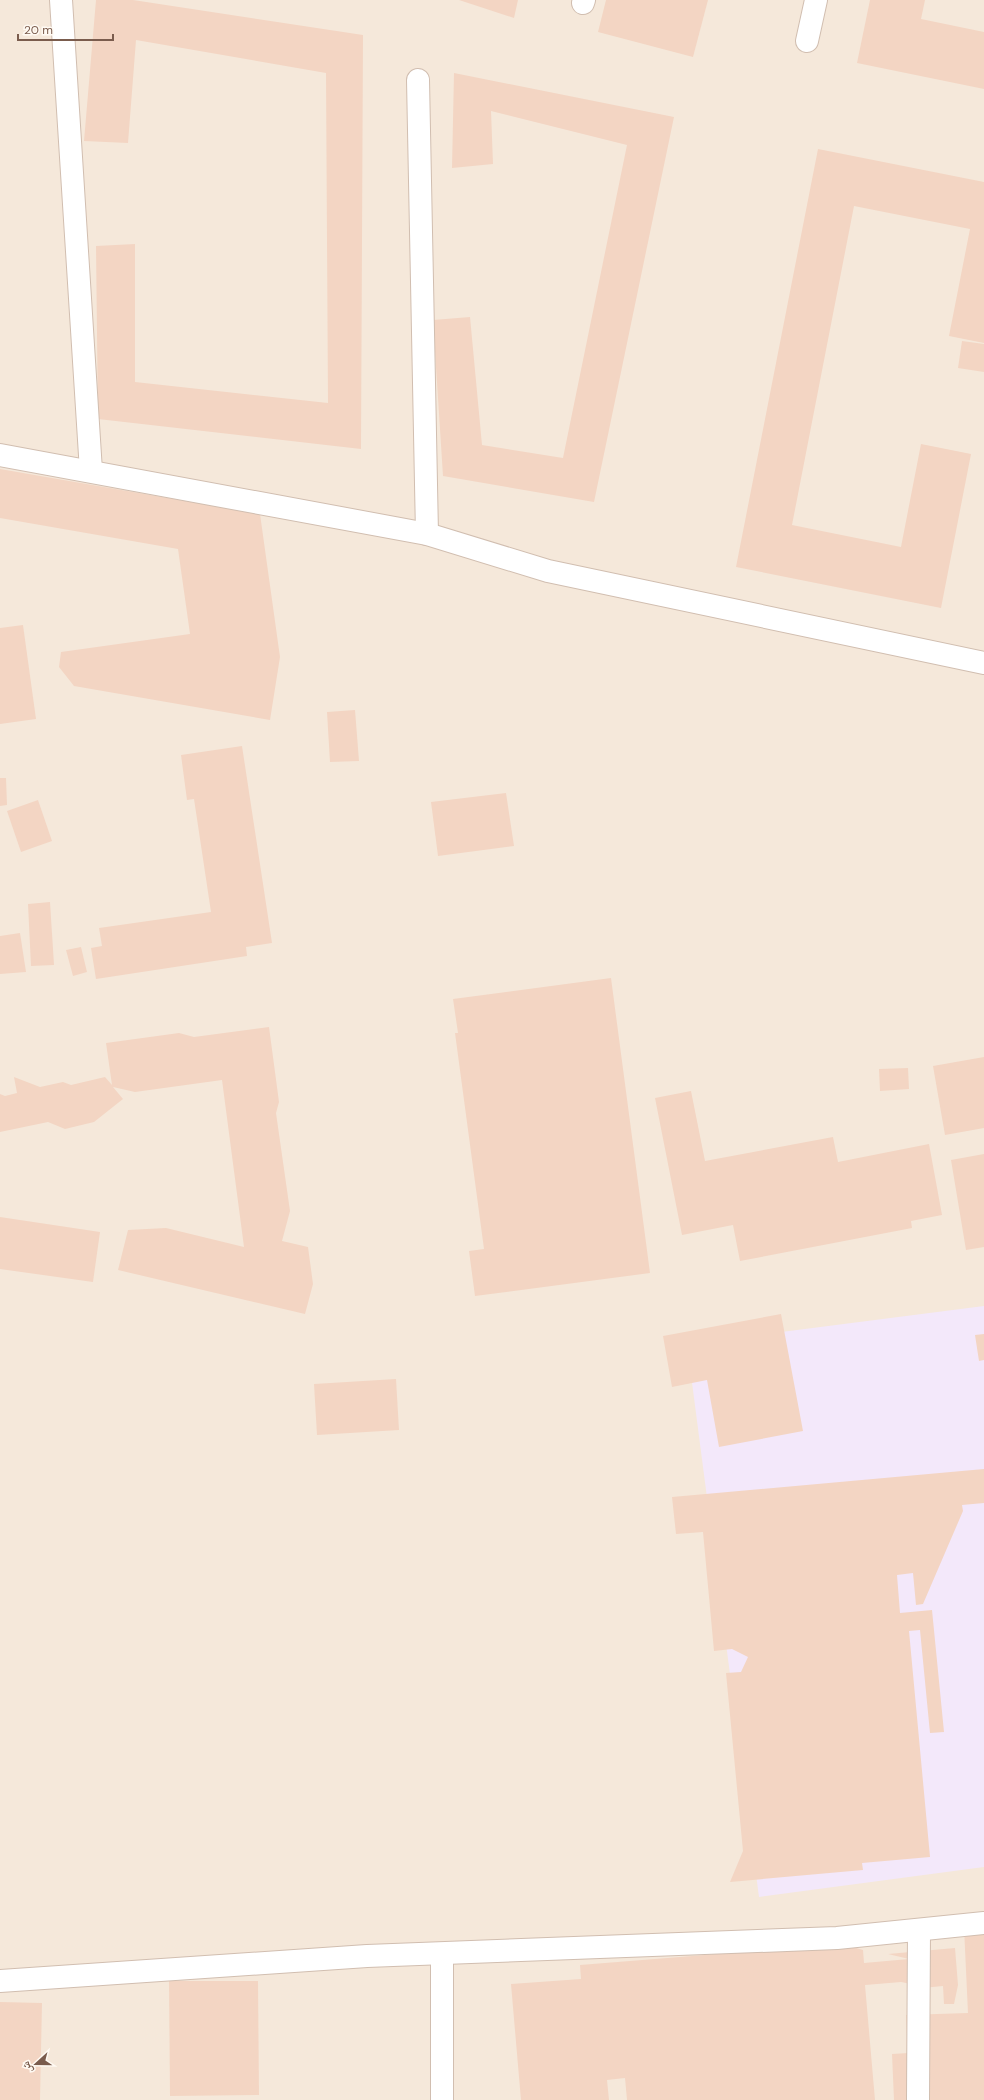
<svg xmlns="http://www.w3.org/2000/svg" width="984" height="2100" font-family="'DM Sans','Noto Naskh Arabic',sans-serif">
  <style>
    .residential { fill: #f5e8da }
    .education { fill: #f3e8fa }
    .building { fill: #f3d5c3 }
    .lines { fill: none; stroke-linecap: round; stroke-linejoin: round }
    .minor-casing { stroke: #d1beb0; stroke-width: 24 }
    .minor { stroke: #fff; stroke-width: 22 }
  </style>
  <rect width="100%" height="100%" fill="#fdf6ec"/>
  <rect class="residential" x="0" y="0" width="984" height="2100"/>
  <polygon class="education" points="984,1306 984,1867 759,1897 687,1344"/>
  <g class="building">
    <polygon points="96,0 133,0 363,35 361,449 98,419 96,246 135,244 135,382 328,403 326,73 136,40 128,143 84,141"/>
    <polygon points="459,0 518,0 514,18"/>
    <polygon points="606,0 708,0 693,57 598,32"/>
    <polygon points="870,0 925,0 921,19 984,32 984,89 857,63"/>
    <polygon points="454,73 674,117 594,502 443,476 433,320 470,317 482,445 563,458 627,145 491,111 493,164 452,168"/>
    <polygon points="818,149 984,182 984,343 949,336 970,229 854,206 792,525 901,547 921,444 971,454 941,608 736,567"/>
    <polygon points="962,341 984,344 984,372 958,368"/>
    <polygon points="0,469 260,514 280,657 270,720 74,686 59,667 61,652 190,634 178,549 0,518"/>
    <polygon points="23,625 36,719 0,724 0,628"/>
    <polygon points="355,710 359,761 330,762 327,712"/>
    <polygon points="242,746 272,943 246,947 247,956 96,979 91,948 102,946 99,928 211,912 194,799 187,800 181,755"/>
    <polygon points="0,778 6,778 7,805 0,806"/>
    <polygon points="506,793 514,846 438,856 431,802"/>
    <polygon points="38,800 52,841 21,852 7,811"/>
    <polygon points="50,902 54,965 31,966 28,904"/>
    <polygon points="20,933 26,972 0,974 0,936"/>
    <polygon points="81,947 87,972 73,976 66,950"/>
    <polygon points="611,978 650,1273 475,1296 469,1251 484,1249 455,1033 458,1033 453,999"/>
    <polygon points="269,1027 279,1102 276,1113 290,1211 282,1241 308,1247 313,1284 305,1314 118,1270 128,1230 166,1228 244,1247 222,1080 135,1092 113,1087 123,1099 94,1122 65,1129 48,1122 0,1132 0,1094 5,1096 17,1093 14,1077 40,1087 63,1082 71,1085 105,1077 112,1085 106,1043 179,1033 194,1037"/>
    <polygon points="984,1057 984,1128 945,1135 933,1066"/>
    <polygon points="908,1068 909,1089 880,1091 879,1069"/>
    <polygon points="691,1091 705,1161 833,1137 838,1162 929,1144 942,1215 911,1221 912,1228 740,1261 733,1225 682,1235 655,1098"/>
    <polygon points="984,1154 984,1247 966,1250 951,1160"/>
    <polygon points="0,1217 100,1232 93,1282 0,1269"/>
    <polygon points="781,1314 803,1431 719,1447 707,1380 672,1387 663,1336"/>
    <polygon points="984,1334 984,1360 979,1361 975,1335"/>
    <polygon points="396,1379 399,1430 317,1435 314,1384"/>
    <polygon points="984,1469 984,1503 962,1505 963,1511 923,1604 916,1605 913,1573 897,1575 900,1613 932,1610 944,1732 930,1733 920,1630 909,1631 930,1857 862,1863 863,1870 730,1882 743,1851 726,1673 741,1672 748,1657 732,1649 714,1651 703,1532 676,1534 672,1497"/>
    <polygon points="984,1926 984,2100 894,2100 892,2054 908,2053 906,2015 968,2013 964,1927"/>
    <polygon points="843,1944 863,1950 864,1963 909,1959 888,1954 955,1948 958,1985 954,2004 944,2004 943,1986 912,1989 911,1984 901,1982 865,1985 875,2100 627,2100 625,2078 607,2080 609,2100 521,2100 511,1984 581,1979 580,1965"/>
    <polygon points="169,1981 258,1981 259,2095 170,2096"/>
    <polygon points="0,2002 42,2003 40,2100 0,2100"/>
  </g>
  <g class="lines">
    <g class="minor-casing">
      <g id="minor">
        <polyline points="61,0 91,471"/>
        <polyline points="583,3 584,0"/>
        <polyline points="807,41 816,0"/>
        <polyline points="418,80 427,534"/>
        <polyline points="0,455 427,534 548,571 984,663"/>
        <polyline points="442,1954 442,2100"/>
        <polyline points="0,1981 367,1956 837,1938 984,1923"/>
        <polyline points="918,2100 919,1931"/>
      </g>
    </g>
    <use href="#minor" class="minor"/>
  </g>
  <g transform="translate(36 2064) rotate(249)" stroke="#fffaf3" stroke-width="3" paint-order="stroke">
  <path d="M0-3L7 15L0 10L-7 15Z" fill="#7a5c4d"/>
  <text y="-6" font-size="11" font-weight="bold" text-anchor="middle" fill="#7a5c4d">ش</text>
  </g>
  <path d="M18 34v6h95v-6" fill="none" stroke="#7a5c4d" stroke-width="2"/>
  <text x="24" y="34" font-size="12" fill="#7a5c4d" stroke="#fffaf3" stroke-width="3" paint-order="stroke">20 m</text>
</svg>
